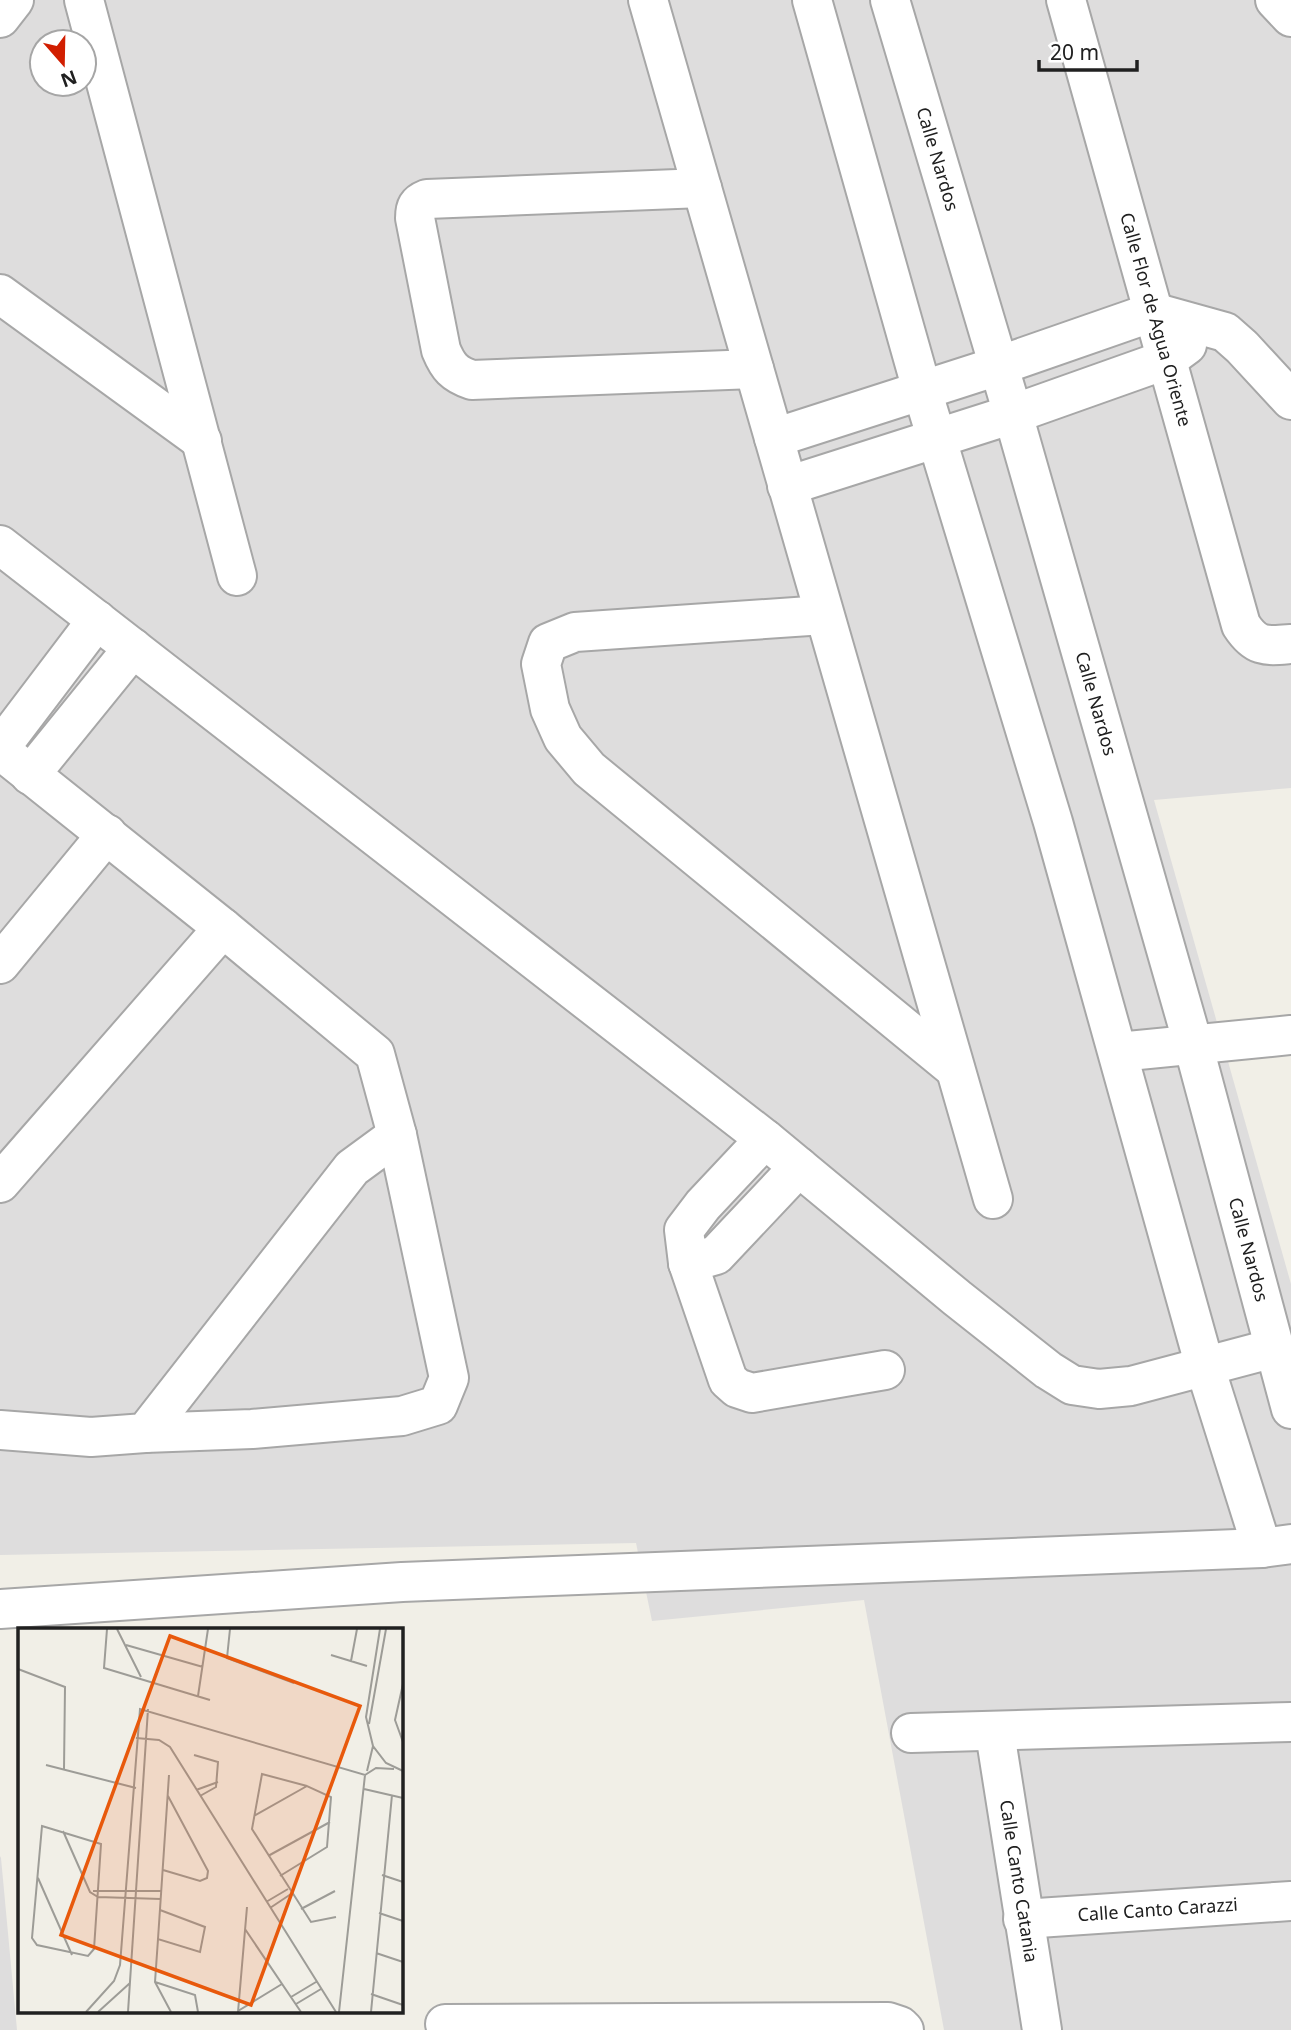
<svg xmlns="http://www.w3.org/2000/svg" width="1291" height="2030" font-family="'Noto Sans',sans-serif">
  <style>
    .residential { fill: #dedddd; fill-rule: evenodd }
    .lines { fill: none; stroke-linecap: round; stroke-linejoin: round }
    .minor-casing { stroke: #a7a7a7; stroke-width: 42 }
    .minor { stroke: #fff; stroke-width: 38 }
    .labels { text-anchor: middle; stroke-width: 5; stroke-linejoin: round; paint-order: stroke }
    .street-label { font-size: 18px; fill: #202020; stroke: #fff }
    .inset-road { fill: none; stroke: #9d9c97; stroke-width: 2 }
    .view { fill: #e8590c; fill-opacity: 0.15; stroke: #e8590c; stroke-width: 3.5 }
    .inset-edge { fill: none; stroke: #202020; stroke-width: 3.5 }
  </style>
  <rect width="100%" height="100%" fill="#f1efe7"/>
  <g class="residential">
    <path d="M0,0H1291V788L1154,800L1291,1284V2030H944L864,1600L652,1621L636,1543L0,1555ZM42,42H84V84H42Z"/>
    <polygon points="0,1856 1,1858 17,2030 0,2030"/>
  </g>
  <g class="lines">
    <g class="minor-casing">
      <g id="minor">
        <polyline points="84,0 237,576"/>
        <path d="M648,0L702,188L427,199C417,203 415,207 415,218L441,350C448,367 454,374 472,380L754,369"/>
        <polyline points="812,0 922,390 1053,822 1205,1367 1262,1548"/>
        <path id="s1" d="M890,0L1013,414L1193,1044L1291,1409"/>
        <path id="s2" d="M1066,0L1241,625C1256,648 1266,646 1291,644"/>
        <polyline points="1275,0 1291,17"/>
        <polyline points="0,18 14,0"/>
        <polyline points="702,188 993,1199"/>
        <polyline points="0,294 202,441"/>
        <polyline points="774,438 998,366 1153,312 1225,332 1242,347 1291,400"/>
        <polyline points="787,486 1013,414 1168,359 1187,345"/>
        <polyline points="0,545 765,1139 957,1298 1048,1370 1072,1385 1099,1389 1131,1386 1274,1348"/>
        <polyline points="824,615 575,632 548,643 541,664 550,709 563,738 589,769 955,1069"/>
        <polyline points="0,748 97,620"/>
        <polyline points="0,750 223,928 375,1054 397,1135 449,1378 438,1405 402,1416 252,1429 145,1433"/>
        <polyline points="30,775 133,648"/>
        <polyline points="0,964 107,834"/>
        <polyline points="1118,1052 1291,1035"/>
        <polyline points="765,1139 703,1205 684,1230 688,1263 728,1380 737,1388 752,1393 885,1370"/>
        <polyline points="0,1183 223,928"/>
        <polyline points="688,1263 716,1255 799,1167"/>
        <polyline points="0,1430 91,1437 145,1433 352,1168 397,1135"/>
        <polyline points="0,1609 402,1582 1262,1548 1291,1544"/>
        <polyline points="911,1733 1291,1722"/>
        <path id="s3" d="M995,1733L1042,2030"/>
        <path id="s4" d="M1023,1919L1291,1901"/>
        <polyline points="445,2024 888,2022 900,2026 904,2030"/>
      </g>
    </g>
    <use href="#minor" class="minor"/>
  </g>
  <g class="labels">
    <g class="street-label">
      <text dy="6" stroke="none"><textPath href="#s1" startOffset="166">Calle Nardos</textPath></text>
      <text dy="6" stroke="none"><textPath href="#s2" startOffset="332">Calle Flor de Agua Oriente</textPath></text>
      <text dy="6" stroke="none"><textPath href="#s1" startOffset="733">Calle Nardos</textPath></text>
      <text dy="6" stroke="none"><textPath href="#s1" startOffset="1300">Calle Nardos</textPath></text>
      <text dy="6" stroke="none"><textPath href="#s3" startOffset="150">Calle Canto Catania</textPath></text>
      <text dy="6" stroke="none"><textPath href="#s4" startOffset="135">Calle Canto Carazzi</textPath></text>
    </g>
  </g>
  <g transform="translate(18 1628)">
    <rect width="385" height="385" fill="#f1efe7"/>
    <path class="inset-road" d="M89,1L86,40L192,72M99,1L123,49M212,1L209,30L276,55M362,1L348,89L355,118L368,135L385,143M108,17L185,39M313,27L349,38M333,33L339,1M0,41L47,59L46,141M385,56L377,92L385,114M180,68L190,1M351,96L368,1M118,110L141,112L152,119L318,384M176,127L200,134L198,159L182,168M28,137L118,160M349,143L355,118M289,158L244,146L234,201L293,294L318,289M346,161L385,170M178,162L200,154M236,188L289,158L313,169L309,219L262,248M24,198L83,216L76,321L70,328L19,317L14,310ZM45,203L72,264L80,269L143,271M250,228L312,194M145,242L182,253L189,250L190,243L150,168M364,247L385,254M20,250L54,327M75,263H143M248,274L270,261M252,280L273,266M283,281L317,263M142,282L187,299L182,324L140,311L137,354L153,384M361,285L385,293M227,301L283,384M140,311L151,147M358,325L385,334M137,354L177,367L180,384M353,366L385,377M273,369L298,354M278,376L303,361M220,383L264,356M68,384L96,353L102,337L122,81L347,147L358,140L376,141M80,384L112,355M110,384L130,81M220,384L229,279M321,384L347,147M353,384L374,167"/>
    <path class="view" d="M152,8L342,78L233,377L43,307Z"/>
    <rect width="385" height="385" class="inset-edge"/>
  </g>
  <g transform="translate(63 63) rotate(160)"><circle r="33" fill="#ffffff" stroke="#a6a6a6" stroke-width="2"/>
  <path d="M0-5L12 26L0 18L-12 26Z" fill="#d11e00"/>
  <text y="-10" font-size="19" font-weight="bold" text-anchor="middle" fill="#202020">N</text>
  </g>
  <path d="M1039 60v10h98v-10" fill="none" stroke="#202020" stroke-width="3.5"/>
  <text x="1050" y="60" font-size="21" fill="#202020" stroke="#ffffff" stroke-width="5" paint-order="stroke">20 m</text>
</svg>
